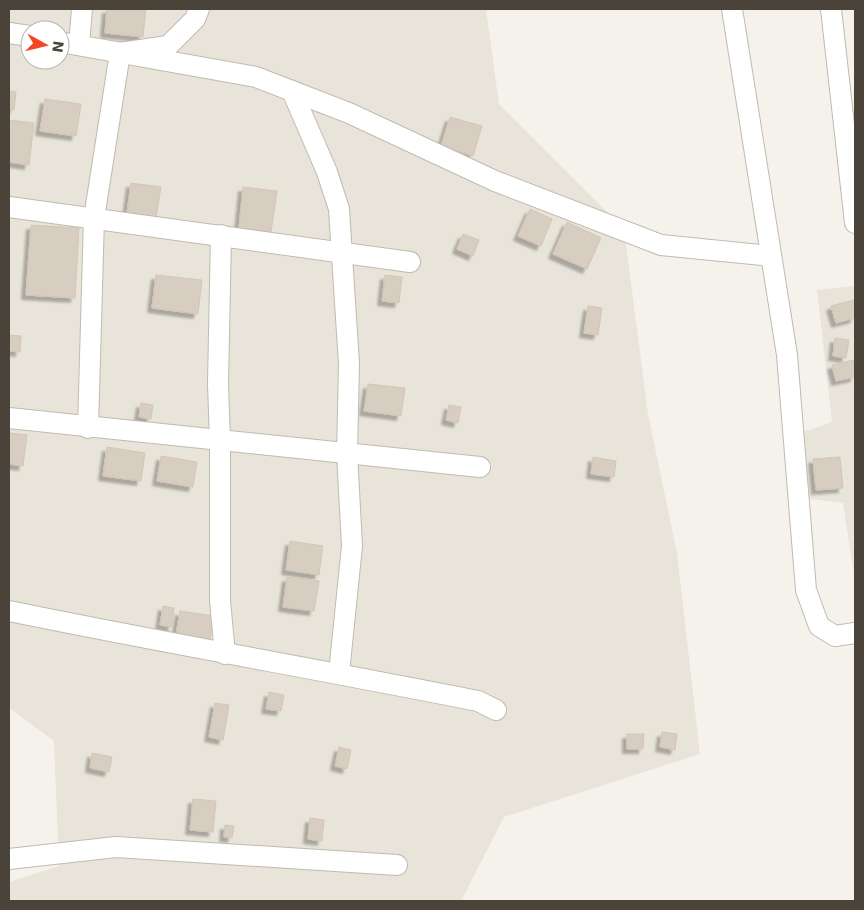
<svg xmlns="http://www.w3.org/2000/svg" width="864" height="910" font-family="'DejaVu Sans',sans-serif">
  <style>
    .residential { fill: #e9e4da; fill-rule: evenodd }
    .building { fill: #d7cec1; stroke: #d2c6b4; filter: url(#shadow) }
    .lines { fill: none; stroke-linecap: round; stroke-linejoin: round }
    .street-casing { stroke: #c1baae; stroke-width: 22 }
    .street { stroke: #fff; stroke-width: 20 }
  </style>
  <defs>
    <filter id="shadow"><feDropShadow dx="-4.5" dy="4.5" stdDeviation="1" flood-color="#0004"/></filter>
  </defs>
  <rect width="100%" height="100%" fill="#f5f2ec"/>
  <g class="residential">
    <path d="M9,9H486L499,104L624,229L648,414L677,553L700,754L504,817L461,901H9V882L59,866L54,741L9,708ZM30,30H60V60H30Z"/>
    <polygon points="855,286 855,582 843,503 803,498 795,435 832,422 817,290"/>
  </g>
  <g class="building">
    <polygon points="107,9 146,9 143,37 105,33"/>
    <polygon points="9,91 16,92 14,110 9,109"/>
    <polygon points="45,99 81,104 76,136 40,131"/>
    <polygon points="450,117 482,126 473,156 441,146"/>
    <polygon points="9,120 34,123 29,165 9,162"/>
    <polygon points="131,183 161,187 156,217 127,213"/>
    <polygon points="243,187 277,191 271,232 239,228"/>
    <polygon points="530,209 552,219 541,246 518,236"/>
    <polygon points="567,222 601,238 587,269 553,254"/>
    <polygon points="31,225 79,228 75,298 26,295"/>
    <polygon points="463,234 479,240 473,256 457,249"/>
    <polygon points="156,275 202,280 198,314 152,308"/>
    <polygon points="385,275 402,277 399,303 382,301"/>
    <polygon points="854,300 855,318 836,323 831,306"/>
    <polygon points="588,306 602,308 598,335 584,333"/>
    <polygon points="9,335 21,336 20,352 9,351"/>
    <polygon points="835,338 849,340 846,358 833,356"/>
    <polygon points="854,360 855,377 836,381 832,365"/>
    <polygon points="368,384 405,388 401,416 364,411"/>
    <polygon points="141,403 153,405 151,419 139,417"/>
    <polygon points="449,405 461,407 458,423 446,420"/>
    <polygon points="9,433 27,435 23,466 9,464"/>
    <polygon points="107,447 145,453 141,481 103,476"/>
    <polygon points="161,456 197,462 193,487 157,481"/>
    <polygon points="593,457 616,461 614,477 591,474"/>
    <polygon points="840,457 843,488 816,490 813,459"/>
    <polygon points="290,541 323,546 319,575 286,570"/>
    <polygon points="287,577 319,581 314,611 283,607"/>
    <polygon points="163,606 174,608 172,627 160,625"/>
    <polygon points="180,611 214,616 210,640 176,635"/>
    <polygon points="269,692 284,695 281,711 266,709"/>
    <polygon points="215,703 229,705 223,740 209,737"/>
    <polygon points="662,732 677,734 675,750 660,747"/>
    <polygon points="627,734 644,734 643,749 627,749"/>
    <polygon points="339,747 351,750 347,769 335,766"/>
    <polygon points="92,753 112,757 109,772 90,768"/>
    <polygon points="193,799 216,801 213,832 190,830"/>
    <polygon points="310,818 324,820 322,841 308,839"/>
    <polygon points="225,825 234,826 232,838 224,837"/>
  </g>
  <g class="lines">
    <g class="street-casing">
      <g id="street">
        <polyline points="732,9 787,355 806,590 819,626 835,636 855,633"/>
        <polyline points="831,9 855,223"/>
        <polyline points="9,33 30,36"/>
        <polyline points="60,42 256,77 349,113 495,181 661,245 771,256"/>
        <polyline points="79,45 82,9"/>
        <polyline points="292,91 327,172 339,209 349,364 347,453 352,546 339,673"/>
        <polyline points="9,207 410,262"/>
        <polyline points="221,235 218,384 220,441 220,601 225,654"/>
        <polyline points="9,418 480,467"/>
        <polyline points="88,428 94,218 120,53 168,46 195,19 199,9"/>
        <path d="M9,611C165,643 322,670 478,701L496,710"/>
        <polyline points="9,859 116,847 397,865"/>
      </g>
    </g>
    <use href="#street" class="street"/>
  </g>
  <rect width="864" height="910" fill="none" stroke="#4a4339" stroke-width="20"/>
  <g transform="translate(45 45) rotate(98)"><circle r="24" fill="#ffffff" stroke="#b7b4b0"/>
  <path d="M0-4L9 19L0 12L-9 19Z" fill="#f44524"/>
  <text y="-8" font-size="14" font-weight="bold" text-anchor="middle" fill="#4a4339">N</text>
  </g>
</svg>
